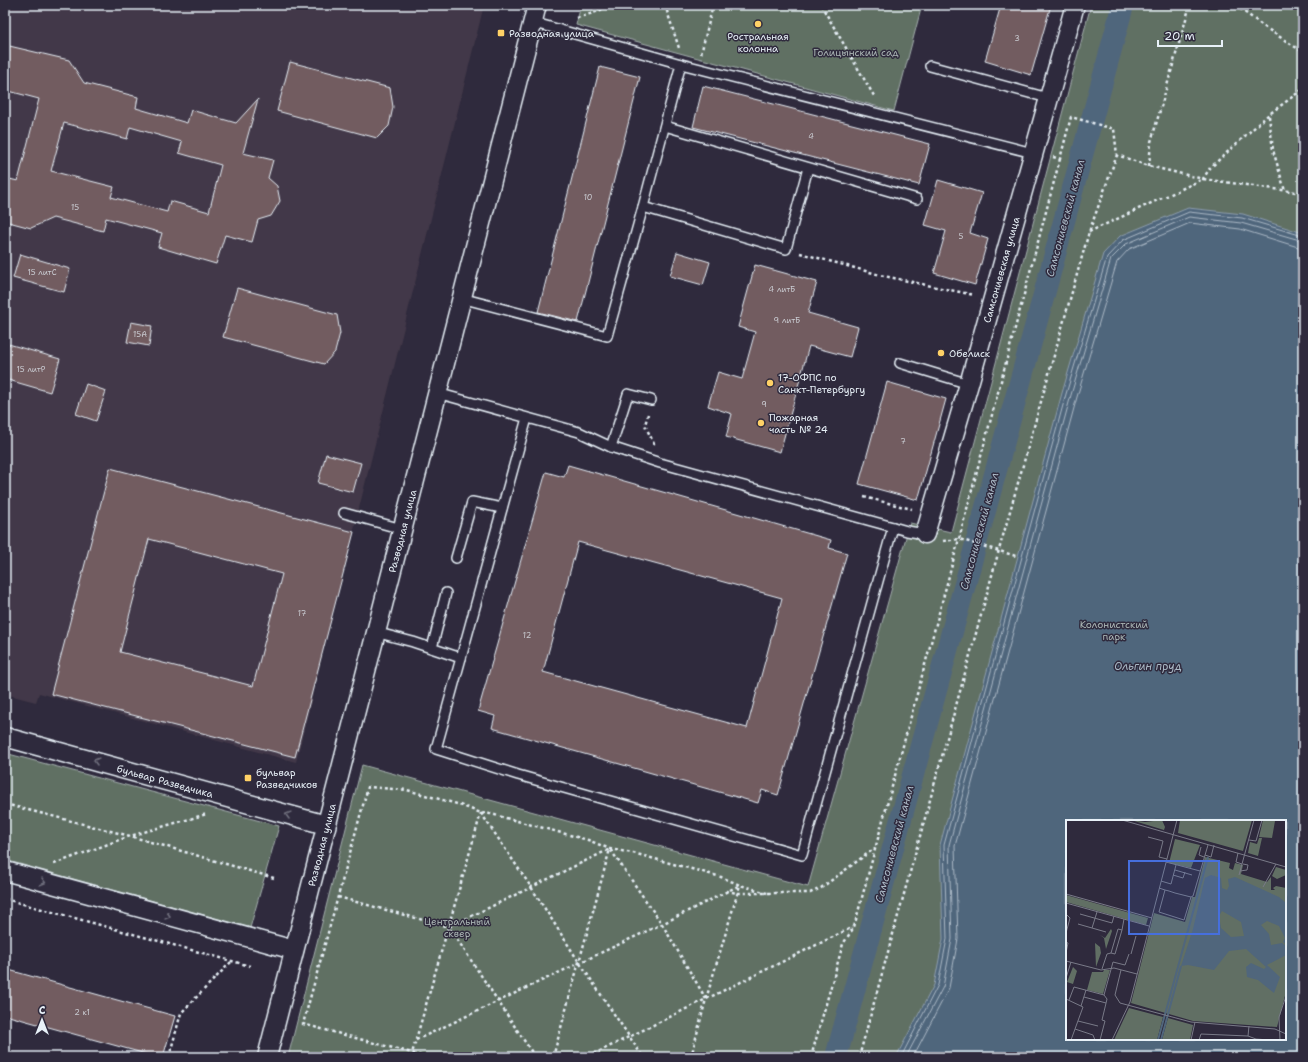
<svg xmlns="http://www.w3.org/2000/svg" width="1308" height="1062" font-family="'Shantell Sans',sans-serif">
  <style>
    .built { fill: #433948 }
    .green { fill: #616f64; stroke: #a4b0ae; fill-rule: evenodd }
    .water { fill: #50667c; stroke: #8d9eae; fill-rule: evenodd }
    .lines { fill: none; stroke-linecap: round; stroke-linejoin: round }
    .shore { stroke: #abb9c6; stroke-width: 1 }
    .canal { stroke: #50667c; stroke-width: 22 }
    .building { fill: #725b61; stroke: #e8f1f8; fill-rule: evenodd }
    .lane-casing { stroke: #e8f1f8; stroke-width: 12 }
    .street-casing { stroke: #e8f1f8; stroke-width: 21 }
    .path { stroke: #e8f1f8; stroke-width: 2.5; stroke-dasharray: 3 3; stroke-linecap: butt }
    .lane { stroke: #2f2a3d; stroke-width: 9 }
    .street { stroke: #2f2a3d; stroke-width: 18 }
    .oneway { stroke: #70707e }
    .poi-dot { fill: #ffd166; stroke: #2f2a3d; stroke-width: 1.5 }
    .labels { text-anchor: middle; stroke-width: 3; stroke-linejoin: round; paint-order: stroke }
    .number-label { font-size: 8px; fill: #caccd2 }
    .poi-label { font-size: 10px; fill: #e8f1f8; stroke: #2f2a3d; text-anchor: start }
    .park-label { font-size: 10px; fill: #abb6b5; stroke: #2f2a3d }
    .street-label { font-size: 10px; fill: #e8f1f8; stroke: #2f2a3d }
    .water-label { font-size: 11px; font-style: italic; fill: #abb9c6; stroke: #2f2a3d }
    .inset-river { fill: none; stroke: #50667c; stroke-width: 2 }
    .inset-road { fill: none; stroke: #797a88; stroke-width: 1 }
    .view { fill: #466fde; fill-opacity: 0.15; stroke: #466fde; stroke-width: 2 }
    .inset-edge { fill: none; stroke: #e8f1f8; stroke-width: 2 }
  </style>
  <rect width="100%" height="100%" fill="#2f2a3d"/>
  <filter id="ink" filterUnits="userSpaceOnUse"><feTurbulence type="fractalNoise" baseFrequency=".025" numOctaves="2"/><feDisplacementMap in="SourceGraphic" scale="8" xChannelSelector="R" yChannelSelector="G"/><feConvolveMatrix kernelMatrix="1 2 1 2 8 2 1 2 1" color-interpolation-filters="sRGB"/></filter>
  <g filter="url(#ink)">
    <polygon class="built" points="5,5 484,5 296,762 39,693 36,702 5,694"/>
    <g class="green">
      <polygon points="581,5 922,5 894,111 576,25"/>
      <path d="M1091,5H1303V1057H288L362,765L808,887L910,523L951,532ZM1067,821H1285V1039H1067Z"/>
      <polygon points="5,753 279,826 250,928 5,860"/>
    </g>
    <path class="water" d="M1188,208L1243,214L1303,233V1057H896L934,985L943,939L940,845L1062,393L1103,254L1120,236ZM1067,821H1285V1039H1067Z"/>
    <g class="lines">
      <g class="shore">
        <polyline points="901,1057 938,985 947,939 944,845 1066,394 1107,257 1123,240 1189,212 1242,218 1303,236"/>
        <polyline points="906,1057 943,987 952,939 949,845 1071,395 1111,259 1126,244 1189,217 1241,223 1303,241"/>
        <polyline points="913,1057 949,988 958,939 955,846 1077,397 1117,262 1129,249 1190,223 1240,229 1298,247 1303,248"/>
      </g>
      <polyline class="canal" points="836,1057 1123,5"/>
    </g>
    <g class="building">
      <polygon points="1001,5 1051,5 1031,75 985,61"/>
      <path d="M5,45L69,60L84,83L138,97L136,108L187,123L191,110L236,123L258,99L243,153L273,160L268,178L277,186L280,201L271,216L258,220L252,242L225,235L216,264L158,247L162,233L106,218L103,231L53,218L31,228L5,221V178L18,181L39,99L5,90ZM64,123L127,139L130,127L182,142L179,153L221,165L209,212L170,201L167,212L111,197L114,187L51,171Z"/>
      <polygon points="290,62 390,88 393,107 389,126 377,138 277,111"/>
      <polygon points="600,67 640,77 578,322 538,312"/>
      <polygon points="703,86 930,144 919,185 693,127"/>
      <polygon points="938,180 982,193 970,233 988,239 975,285 934,273 946,231 925,225"/>
      <polygon points="677,252 710,262 703,285 670,276"/>
      <polygon points="20,254 70,269 64,292 13,278"/>
      <polygon points="755,265 817,282 808,313 858,327 850,357 809,346 780,452 726,437 732,414 708,406 718,372 742,379 755,332 738,327"/>
      <polygon points="237,288 337,315 340,333 335,352 324,364 223,337"/>
      <polygon points="131,322 152,326 149,346 127,342"/>
      <polygon points="5,343 60,359 50,392 5,379"/>
      <polygon points="887,382 946,399 918,500 859,484"/>
      <polygon points="86,384 106,391 96,421 76,414"/>
      <polygon points="326,454 361,463 353,492 318,483"/>
      <path d="M568,465L831,540L829,548L847,553L778,795L762,790L758,803L492,728L495,716L478,711L546,472L564,477ZM578,542L782,598L747,728L543,672Z"/>
      <path d="M110,468L354,532L295,757L51,694ZM149,539L282,574L253,686L120,652Z"/>
      <polygon points="5,969 175,1016 163,1057 157,1057 5,1015"/>
    </g>
    <g class="lines">
      <g class="lane-casing">
        <g id="lane">
          <polyline points="532,22 681,64 1033,153"/>
          <polyline points="930,66 1048,98"/>
          <polyline points="665,126 917,199"/>
          <polyline points="643,207 786,249 808,168"/>
          <polyline points="461,298 607,336 643,207 681,64"/>
          <polyline points="900,363 969,384"/>
          <polyline points="437,393 579,432 611,447 660,463 893,527 802,855 518,775 436,749 527,418"/>
          <polyline points="611,447 628,394 651,400"/>
          <polyline points="344,513 402,529"/>
          <polyline points="893,527 907,531 925,534"/>
          <polyline points="456,558 472,502 502,508"/>
          <polyline points="375,632 413,642 461,658"/>
          <polyline points="432,648 446,593"/>
        </g>
      </g>
      <g class="street-casing">
        <g id="street">
          <path id="s1" d="M925,534L969,384L1075,5"/>
          <path id="s2" d="M5,737L326,825"/>
          <polyline points="5,871 294,950"/>
          <path id="s3" d="M267,1057L537,5"/>
        </g>
      </g>
      <g class="path">
        <polyline points="665,5 679,48"/>
        <polyline points="821,5 874,96"/>
        <polyline points="1235,5 1266,28 1303,52"/>
        <polyline points="577,18 599,11 607,5"/>
        <polyline points="701,54 713,5"/>
        <polyline points="1269,116 1273,150 1285,191"/>
        <polyline points="1053,157 1060,159 1071,117 1114,129 1117,155 1149,166 1203,179 1210,168 1268,115 1303,89"/>
        <polyline points="1149,166 1151,142 1190,5"/>
        <polyline points="1089,232 1203,179 1303,193"/>
        <polyline points="800,253 884,276 974,295"/>
        <polyline points="648,414 645,425 655,446"/>
        <polyline points="864,497 912,509"/>
        <polyline points="943,541 959,539 1016,556"/>
        <polyline points="5,804 130,836 274,878"/>
        <polyline points="481,813 531,887 579,962 643,1057"/>
        <polyline points="54,864 130,836 207,814"/>
        <polyline points="726,891 737,893 810,893 821,888 875,848"/>
        <polyline points="338,897 449,927"/>
        <polyline points="5,899 250,966"/>
        <polyline points="416,1040 662,924 740,885"/>
        <polyline points="169,1057 181,1013 232,961"/>
        <polyline points="411,1057 481,813"/>
        <polyline points="427,1057 303,1024 368,787 407,790 457,804 481,813 491,814 588,840 610,849 633,853 721,877 740,885 767,893"/>
        <polyline points="535,1057 449,927 610,849 662,924 706,999"/>
        <polyline points="553,1057 610,849"/>
        <polyline points="588,1057 853,927"/>
        <polyline points="691,1057 706,999 740,885"/>
        <polyline points="811,1057 843,944 854,927 959,539 1060,159"/>
        <polyline points="859,1057 999,550 1089,232 1117,155"/>
      </g>
      <use href="#lane" class="lane"/>
      <use href="#street" class="street"/>
    </g>
    <defs><path id="oneway-chevron" d="M-2-3.5L2.5 0L-2 3.5" fill="none" stroke-width="1.6" stroke-linecap="round" stroke-linejoin="round"/></defs>
    <g class="oneway">
      <use href="#oneway-chevron" transform="translate(96 761) rotate(-165)"/>
      <use href="#oneway-chevron" transform="translate(288 815) rotate(-165)"/>
      <use href="#oneway-chevron" transform="translate(43 882) rotate(15)"/>
      <use href="#oneway-chevron" transform="translate(168 916) rotate(15)"/>
    </g>
  </g>
  <g class="poi-dot">
    <circle cx="758" cy="24" r="4"/>
    <rect x="497" y="29" width="8" height="8" rx="2"/>
    <circle cx="941" cy="353" r="4"/>
    <circle cx="770" cy="383" r="4"/>
    <circle cx="761" cy="423" r="4"/>
    <rect x="244" y="774" width="8" height="8" rx="2"/>
  </g>
  <g class="labels">
    <g class="number-label">
      <text x="1017" y="41">3</text>
      <text x="811" y="139">4</text>
      <text x="588" y="200">10</text>
      <text x="75" y="210">15</text>
      <text x="961" y="239">5</text>
      <text x="42" y="275">15 литС</text>
      <text x="782" y="292">4 литБ</text>
      <text x="787" y="323">9 литБ</text>
      <text x="140" y="337">15А</text>
      <text x="31" y="372">15 литР</text>
      <text x="764" y="407">9</text>
      <text x="903" y="444">7</text>
      <text x="302" y="616">17</text>
      <text x="527" y="638">12</text>
      <text x="82" y="1015">2 к1</text>
    </g>
    <g class="poi-label">
      <text x="509" y="37">Разводная улица</text>
      <text x="758" y="40" text-anchor="middle">Ростральная<tspan x="758" dy="12">колонна</tspan></text>
      <text x="949" y="357">Обелиск</text>
      <text x="778" y="381">17-ОФПС по<tspan x="778" dy="12">Санкт-Петербургу</tspan></text>
      <text x="769" y="421">Пожарная<tspan x="769" dy="12">часть № 24</tspan></text>
      <text x="256" y="776">бульвар<tspan x="256" dy="12">Разведчиков</tspan></text>
    </g>
    <g class="park-label">
      <text x="856" y="56">Голицынский сад</text>
      <text x="1114" y="628">Колонистский<tspan x="1114" dy="12">парк</tspan></text>
      <text x="457" y="925">Центральный<tspan x="457" dy="12">сквер</tspan></text>
    </g>
    <g class="street-label">
      <text dy="4" stroke="none"><textPath href="#s1" startOffset="275">Самсониевская улица</textPath></text>
      <text dy="4" stroke="none"><textPath href="#s3" startOffset="543">Разводная улица</textPath></text>
      <text dy="4" stroke="none"><textPath href="#s2" startOffset="166">бульвар Разведчика</textPath></text>
      <text dy="4" stroke="none"><textPath href="#s3" startOffset="219">Разводная улица</textPath></text>
    </g>
    <g class="water-label">
      <text transform="translate(1065 218) rotate(-75)" y="4">Самсониевский канал</text>
      <text transform="translate(979 531) rotate(-75)" y="4">Самсониевский канал</text>
      <text x="1148" y="670">Ольгин пруд</text>
      <text transform="translate(894 844) rotate(-75)" y="4">Самсониевский канал</text>
    </g>
  </g>
  <g transform="translate(1066 820)">
    <rect width="220" height="220" fill="#2f2a3d"/>
    <path d="M65,0L79,2L96,0L99,7L98,10ZM114,0H186L177,31L112,13ZM197,0L209,1L206,18L193,17ZM193,18H196L192,36L182,33L184,22L191,24ZM109,19L134,25L125,48L103,43ZM139,37L164,43L163,48L167,50L169,43L177,45L175,54L201,62L205,57V70H209L207,68L210,66L220,68V172L211,207L127,201L65,183L88,93L119,102L126,77H129ZM210,47L220,50V55L211,59L206,56ZM0,75L82,98L80,105L0,82ZM45,109L46,111L40,129L38,118L34,115L39,118ZM29,123L34,127L35,133L30,147ZM7,147L11,151L7,164L1,162ZM38,150H44L37,174L21,170L26,152H37ZM63,188L97,197L91,220H48ZM102,198L127,205L124,220H96Z" fill="#616f64"/>
    <path d="M145,55L155,58L156,68L161,70L163,66L162,59L169,57L213,77L220,83V124L217,122L219,118L213,106L201,101L195,105L203,114L205,125L216,123L220,126V135L201,145L214,157L208,173L192,160L181,157L180,147L185,143L198,149L200,147L180,129L163,131L148,150L122,145L115,146L127,109L139,58ZM156,91L175,102L178,116L165,117L155,108L153,96Z" fill="#50667c" fill-rule="evenodd"/>
    <path class="inset-river" d="M92,220L142,37M95,220L115,146"/>
    <path class="inset-road" d="M56,0L220,47M82,17L97,21L93,37L101,39M183,20L190,21L196,0M135,27L133,35L138,37M172,33L170,42L176,44M139,35L145,37L148,25M100,42L134,51M109,50L126,55M174,51L181,50L182,45L177,44M107,55L117,58L119,52M173,55L188,0M95,61L105,64L110,45M197,67L210,44M93,68L99,70L103,71L109,73L125,77L118,100L93,92L99,70M0,74L86,98M125,77L127,76L142,25M0,83L83,106M14,94L46,103L48,96M0,99L1,95L4,98L0,113M12,104L40,112M26,108L31,92M56,110L52,109L45,133L49,134L56,110L58,99M0,122L2,123L0,133M65,134L70,116M0,141L35,150L48,148L71,154M36,149L41,134L45,133M55,150L49,175L54,183L125,202L209,209L220,214M0,158L5,142M18,177L40,183M0,179L17,187L5,220M3,180L8,167L38,175M15,186L20,170M12,201L32,206M183,206L182,216L190,219M9,209L27,215L29,220M190,219L203,220M34,220L39,201L36,200L41,179L38,175L47,142L59,145L63,134M46,220L64,182L111,0M125,220L129,202M133,220L135,214L182,216M214,220L213,197L220,176"/>
    <path class="view" d="M63,41H153V114H63Z"/>
    <rect width="220" height="220" class="inset-edge"/>
  </g>
  <rect width="1308" height="1062" fill="none" stroke="#2f2a3d" stroke-width="20"/>
  <rect x="10" y="10" width="1288" height="1042" fill="none" stroke="#e8f1f8" stroke-width="1.5" filter="url(#ink)"/>
  <g transform="translate(42 1020)" stroke="#2f2a3d" stroke-width="3" paint-order="stroke">
  <path d="M0-3L7 15L0 10L-7 15Z" fill="#e8f1f8"/>
  <text y="-6" font-size="11" font-weight="bold" text-anchor="middle" fill="#e8f1f8">С</text>
  </g>
  <path d="M1158 40v6h64v-6" fill="none" stroke="#e8f1f8" stroke-width="2"/>
  <text x="1164" y="40" font-size="12" fill="#e8f1f8" stroke="#2f2a3d" stroke-width="3" paint-order="stroke">20 m</text>
</svg>
